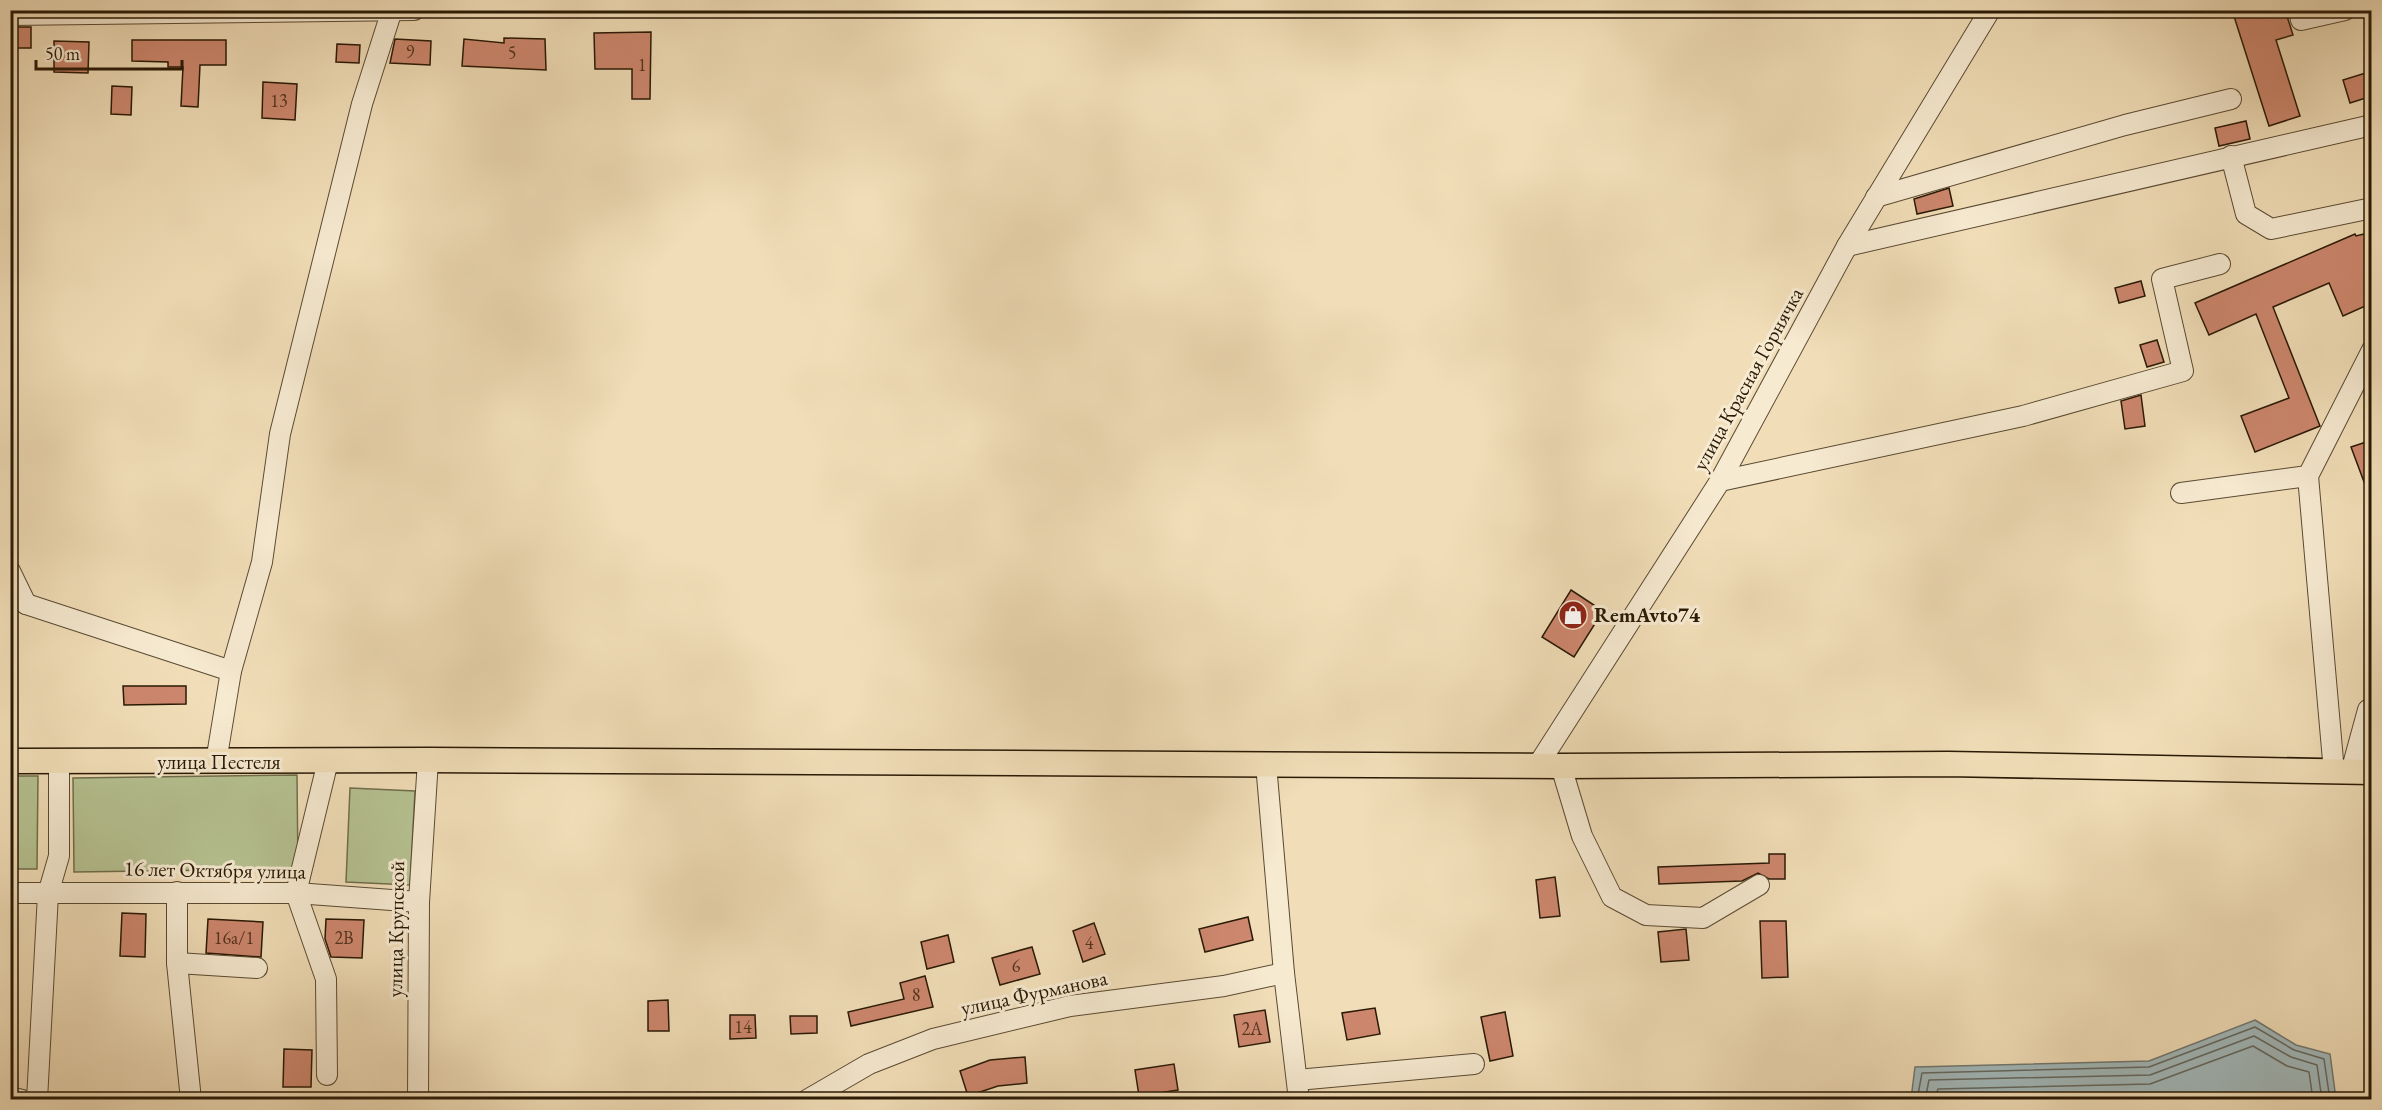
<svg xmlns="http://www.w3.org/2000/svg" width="2382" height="1110" font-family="'EB Garamond',serif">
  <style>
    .green { fill: #b6c292; stroke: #706e4c; stroke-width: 1.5 }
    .water { fill: #a2b9bb; stroke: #727972; stroke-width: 1.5 }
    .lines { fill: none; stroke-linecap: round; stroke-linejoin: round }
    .shore { stroke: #666960; stroke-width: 1.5 }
    .building { fill: #cd876e; stroke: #291905; stroke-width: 1.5 }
    .minor-casing { stroke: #5b4a32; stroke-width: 22 }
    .major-casing { stroke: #291905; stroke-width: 27 }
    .path { stroke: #291905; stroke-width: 4; stroke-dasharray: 4.5 3; stroke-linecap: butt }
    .minor { stroke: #f6ead1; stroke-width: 20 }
    .major { stroke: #f1deb8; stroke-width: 24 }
    .labels { text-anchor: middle; stroke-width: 6; stroke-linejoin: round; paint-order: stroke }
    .number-label { font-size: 18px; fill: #52341f }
    .street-label { font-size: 21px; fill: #291905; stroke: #f6ead1 }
    .poi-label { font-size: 21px; font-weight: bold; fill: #291905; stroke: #f6ead1; text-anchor: start }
  </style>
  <rect width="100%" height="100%" fill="#f1deb8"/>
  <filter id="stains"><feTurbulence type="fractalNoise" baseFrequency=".00333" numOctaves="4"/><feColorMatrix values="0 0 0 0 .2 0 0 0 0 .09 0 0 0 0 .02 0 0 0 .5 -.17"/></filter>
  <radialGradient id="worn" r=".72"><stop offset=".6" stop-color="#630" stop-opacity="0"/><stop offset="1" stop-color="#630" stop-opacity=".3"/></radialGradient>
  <g class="green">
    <polygon points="297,775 298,869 74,872 73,778"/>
    <polygon points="11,776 38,776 37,869 11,869"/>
    <polygon points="350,788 415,791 410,885 346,882"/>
  </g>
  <polygon class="water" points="2255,1020 2296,1045 2330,1054 2336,1099 1911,1099 1915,1067 2149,1061"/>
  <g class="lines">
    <g class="shore">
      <polyline points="1917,1100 1922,1073 2149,1067 2255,1027 2294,1050 2324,1059 2330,1100"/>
      <polyline points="1925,1100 1929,1080 2150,1075 2254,1036 2291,1057 2317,1065 2322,1100"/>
      <polyline points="1934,1100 1938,1089 2150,1084 2253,1046 2287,1066 2309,1072 2313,1100"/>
    </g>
  </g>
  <g class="building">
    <polygon points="2232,10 2285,10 2293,35 2276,40 2300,116 2269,126"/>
    <rect x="11" y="27" width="20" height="21"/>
    <polygon points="651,32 650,99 632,99 632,69 595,69 594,33"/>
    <polygon points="504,38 545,39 546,70 462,66 464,39 504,43"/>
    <polygon points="395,39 431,41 430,65 390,63"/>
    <polygon points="132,40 226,40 226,65 200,65 198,107 181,106 183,67 168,67 168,62 132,61"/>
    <polygon points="54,41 89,42 88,73 54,72"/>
    <polygon points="337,44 360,45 359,63 336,62"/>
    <polygon points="2372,71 2372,96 2350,103 2343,80"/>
    <polygon points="263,82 297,84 295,120 262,118"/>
    <polygon points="112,86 132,87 131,115 111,114"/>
    <polygon points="2246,121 2250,139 2219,146 2215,128"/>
    <polygon points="1949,188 1953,206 1917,214 1914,199"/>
    <polygon points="2372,232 2372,303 2343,316 2329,283 2273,307 2320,426 2255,452 2241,416 2289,398 2256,314 2209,335 2195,303 2355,234 2356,236"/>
    <polygon points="2141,281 2145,296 2119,303 2115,288"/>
    <polygon points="2157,340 2164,362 2147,367 2140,345"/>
    <polygon points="2141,395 2145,426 2125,429 2121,401"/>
    <polygon points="2372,440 2372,498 2370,498 2351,447"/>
    <polygon points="1571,590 1603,611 1574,657 1542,637"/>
    <polygon points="123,686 186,686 186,704 124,705"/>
    <polygon points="1769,854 1785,854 1785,879 1769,879 1758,873 1742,881 1659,884 1658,867 1769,863"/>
    <polygon points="1555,877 1560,916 1540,918 1536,880"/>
    <polygon points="122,913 146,914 145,957 120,956"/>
    <polygon points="1248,917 1253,940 1205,952 1199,929"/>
    <polygon points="208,919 263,922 261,957 206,953"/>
    <polygon points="326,919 364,920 362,958 331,957 325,939"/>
    <polygon points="1760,921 1786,921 1788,977 1762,978"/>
    <polygon points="1094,923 1105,954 1083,962 1073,931"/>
    <polygon points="1686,929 1689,960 1661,962 1658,932"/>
    <polygon points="948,935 954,962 927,969 921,942"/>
    <polygon points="1032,947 1040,974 1000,985 992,958"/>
    <polygon points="925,976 933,1007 851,1026 848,1012 904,999 900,983"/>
    <polygon points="668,1000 669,1031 648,1031 648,1001"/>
    <polygon points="1375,1008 1380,1034 1347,1040 1342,1013"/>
    <polygon points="1265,1010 1270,1042 1239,1047 1234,1015"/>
    <polygon points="1505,1012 1513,1056 1490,1061 1481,1017"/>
    <polygon points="730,1015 755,1015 756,1038 730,1039"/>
    <polygon points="790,1016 817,1016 817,1033 791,1034"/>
    <polygon points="284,1049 312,1050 311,1087 283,1087"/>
    <polygon points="1025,1057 1027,1083 998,1086 968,1096 960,1071 990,1060"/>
    <polygon points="1174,1064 1178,1090 1139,1096 1135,1070"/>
  </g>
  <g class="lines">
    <g class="minor-casing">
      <g id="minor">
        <polyline points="2299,10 2301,20 2345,10"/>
        <polyline points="10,15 414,10"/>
        <polyline points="2231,156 2246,214 2271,229 2372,208"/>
        <polyline points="1876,197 2125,125 2231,99"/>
        <polyline points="1847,246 2372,125"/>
        <polyline points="1720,481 2023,416 2183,371 2162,279 2220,264"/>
        <polyline points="2181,493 2308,476"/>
        <polyline points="10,571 26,604"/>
        <polyline points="26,604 231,671"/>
        <polyline points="216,762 231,671 262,562 280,434 362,104 392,10"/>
        <polyline points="1266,764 1284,973 1299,1100"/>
        <polyline points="1538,765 1720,481 1847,246 1990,10"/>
        <polyline points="1561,766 1582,836 1612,897 1646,915 1703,918 1759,885"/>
        <polyline points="2334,772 2308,476 2372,350"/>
        <polyline points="2351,772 2368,710 2372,709"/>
        <polyline points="177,892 177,963 191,1100"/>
        <polyline points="10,893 296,893 419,902"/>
        <polyline points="177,963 257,968"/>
        <polyline points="327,1075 326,979 296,893 328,761"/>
        <polyline points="1297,1080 1474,1064"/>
        <polyline points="10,1097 22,1100"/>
        <polyline points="37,1100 48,894 59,856 59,762"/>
        <polyline points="418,1100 419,902 428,760"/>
        <polyline points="807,1100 869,1064 933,1039 1070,1006 1224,986 1284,973"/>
      </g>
    </g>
    <g class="major-casing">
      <polyline id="major" points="10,761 428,760 1561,766 1948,764 2372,772"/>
    </g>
    <polyline class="path" points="2368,793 2368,876 2372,887"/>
    <use href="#minor" class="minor"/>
    <use href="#major" class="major"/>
  </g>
  <defs>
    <g id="shop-disc" transform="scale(1.5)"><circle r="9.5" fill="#8f2418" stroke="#f6ead1"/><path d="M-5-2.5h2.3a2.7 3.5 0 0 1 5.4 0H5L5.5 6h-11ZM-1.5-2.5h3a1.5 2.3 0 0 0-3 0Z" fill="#fff"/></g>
  </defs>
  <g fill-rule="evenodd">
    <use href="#shop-disc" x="1573" y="615"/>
  </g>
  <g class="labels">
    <g class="number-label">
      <text x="410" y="58">9</text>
      <text x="512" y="59">5</text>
      <text x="642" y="71">1</text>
      <text x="279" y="107">13</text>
      <text x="234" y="944">16а/1</text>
      <text x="344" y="944">2В</text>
      <text x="1089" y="949">4</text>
      <text x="1016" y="972">6</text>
      <text x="916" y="1001">8</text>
      <text x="743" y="1033">14</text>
      <text x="1252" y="1035">2А</text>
    </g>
    <g class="street-label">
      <text transform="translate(1748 379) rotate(-61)" y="7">улица Красная Горнячка</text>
      <text x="219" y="769">улица Пестеля</text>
      <text transform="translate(215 870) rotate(1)" y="7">16 лет Октября улица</text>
      <text transform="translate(396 929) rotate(-89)" y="7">улица Крупской</text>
      <text transform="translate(1034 993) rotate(-12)" y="7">улица Фурманова</text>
    </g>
    <g class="poi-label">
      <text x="1594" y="622">RemAvto74</text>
    </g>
  </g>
  <rect width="2382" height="1110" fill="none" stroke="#f1deb8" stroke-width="36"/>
  <rect x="12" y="12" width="2358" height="1086" fill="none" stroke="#291905" stroke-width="3"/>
  <rect x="18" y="18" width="2346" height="1074" fill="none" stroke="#291905" stroke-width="1.5"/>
  <path d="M36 60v9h146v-9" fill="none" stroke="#291905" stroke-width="3"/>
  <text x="45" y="60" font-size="18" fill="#291905" stroke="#f6ead1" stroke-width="4.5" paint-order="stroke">50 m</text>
  <rect width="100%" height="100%" filter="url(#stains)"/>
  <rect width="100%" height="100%" fill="url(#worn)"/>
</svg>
